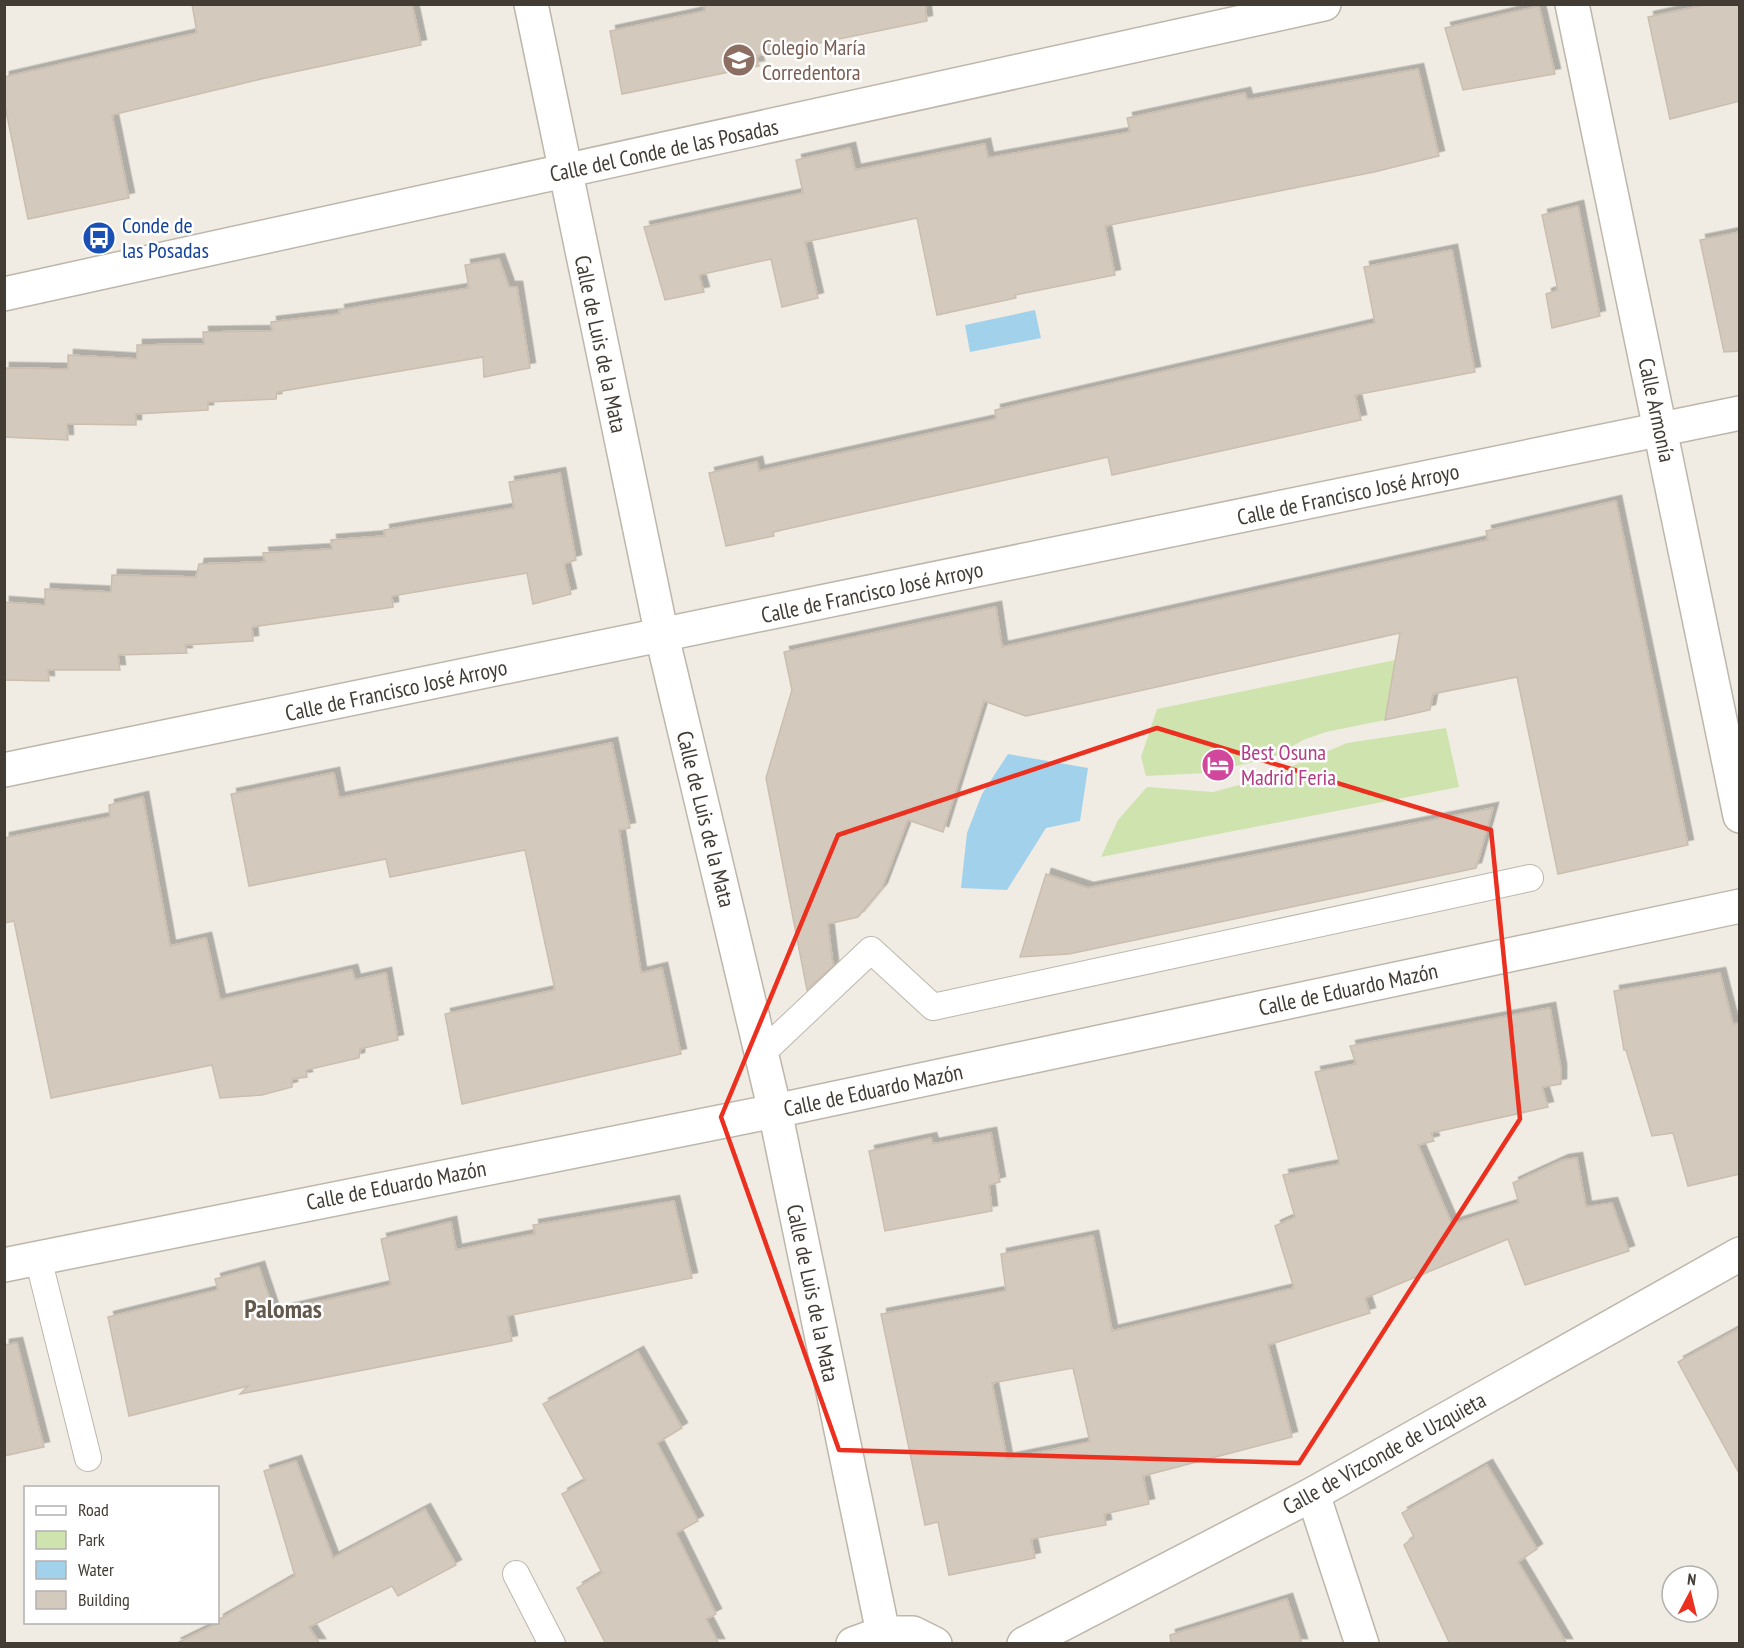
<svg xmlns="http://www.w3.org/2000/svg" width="1744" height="1648" font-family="'PT Sans Narrow',sans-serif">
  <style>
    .green { fill: #cfe3ae }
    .water { fill: #a2d2eb }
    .building { fill: #d4c9bd; stroke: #cbbeae; stroke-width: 1.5; fill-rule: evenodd; filter: url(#shadow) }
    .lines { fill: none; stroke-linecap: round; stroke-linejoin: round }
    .lane-casing { stroke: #beb6aa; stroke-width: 28 }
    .street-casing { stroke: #beb6aa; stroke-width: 36 }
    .lane { stroke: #fff; stroke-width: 26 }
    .street { stroke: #fff; stroke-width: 33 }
    .marked { fill: none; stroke: #ec301f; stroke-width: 4.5; stroke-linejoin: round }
    .labels { text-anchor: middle; stroke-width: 5; stroke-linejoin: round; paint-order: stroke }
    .education-label { font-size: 22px; fill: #785e54; stroke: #fff; text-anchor: start }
    .street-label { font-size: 22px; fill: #423c34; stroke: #fff }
    .transit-label { font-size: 22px; fill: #164399; stroke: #fff; text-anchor: start }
    .hotel-label { font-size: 22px; fill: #b23c85; stroke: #fff; text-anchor: start }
    .quarter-label { font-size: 26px; font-weight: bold; fill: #64594c; stroke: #fff }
  </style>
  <defs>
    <filter id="shadow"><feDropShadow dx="5.5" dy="-5.5" stdDeviation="0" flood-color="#0004"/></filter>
  </defs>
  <rect width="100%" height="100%" fill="#f0ece4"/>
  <g class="green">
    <polygon points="1395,660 1385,720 1326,732 1303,740 1274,757 1207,773 1146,776 1141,757 1157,709"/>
    <polygon points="1446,728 1459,787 1101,857 1118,820 1147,787 1213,792 1262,779 1347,743"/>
  </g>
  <g class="water">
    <polygon points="1035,310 1041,338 970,352 965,325"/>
    <polygon points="1008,754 1088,768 1080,821 1046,828 1007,890 961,888 967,833 982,794"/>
  </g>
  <g class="building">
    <polygon points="192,4 412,4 421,45 261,79 112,115 129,198 28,219 4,101 4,77 197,33"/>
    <polygon points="704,4 925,4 927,21 756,56 759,66 622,94 610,31 705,11"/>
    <polygon points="1709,4 1740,4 1740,101 1670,119 1648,17"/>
    <polygon points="1539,6 1555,74 1463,90 1445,28"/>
    <polygon points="1418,69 1439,156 1374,172 1105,226 1115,275 1015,295 1016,298 937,315 917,218 805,242 818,298 782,307 771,259 699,275 704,292 665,300 644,227 803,193 796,160 850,148 855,170 985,144 988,158 1130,132 1127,118 1245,93 1247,100"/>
    <polygon points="1578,206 1600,316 1552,328 1546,294 1558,290 1542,215"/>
    <polygon points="1740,232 1740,351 1724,352 1700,240"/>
    <polygon points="1452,250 1475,372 1355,395 1361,420 1112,475 1108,457 773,532 774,536 726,546 709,473 757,462 759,471 996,419 995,410 1375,323 1364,267"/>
    <polygon points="499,259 509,287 517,287 530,368 484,377 483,357 277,392 276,399 208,402 208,410 136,414 136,425 67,424 68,440 4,437 4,368 68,369 68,355 137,359 137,345 204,344 203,332 272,331 271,322 340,314 339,310 469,288 465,265"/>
    <polygon points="560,473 576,560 564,564 571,594 533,604 527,573 392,596 393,607 252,627 253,641 185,645 187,653 118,655 120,670 48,670 49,681 4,680 4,602 45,605 45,589 111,592 112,575 196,577 199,564 265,562 263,553 332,549 331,540 385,536 384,530 514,508 509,482"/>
    <polygon points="1616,501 1688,845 1558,874 1517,677 1433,694 1430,710 1385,720 1400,633 1026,716 984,701 943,832 908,820 882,888 858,917 828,924 833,966 807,990 766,778 792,690 784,652 996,607 1002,647 1488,540 1486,531"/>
    <polygon points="612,743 630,828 619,830 641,973 662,968 681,1054 462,1104 445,1014 555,990 525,850 390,877 386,859 249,886 231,794 334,773 339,798"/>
    <polygon points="143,797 170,946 206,938 220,1000 352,970 355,980 386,973 398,1040 360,1049 359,1058 306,1070 307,1077 292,1079 292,1087 262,1095 220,1098 212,1065 51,1098 14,921 4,923 4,838 110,817 109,805"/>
    <polygon points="1493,808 1476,868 1069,954 1020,957 1046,874 1088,888"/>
    <polygon points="1720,973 1733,1024 1740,1023 1740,1174 1688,1186 1673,1133 1652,1136 1626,1050 1624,1050 1614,991"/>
    <path d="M1550,1008L1561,1069V1084L1542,1087L1548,1107L1431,1133L1434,1141L1418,1145L1452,1224L1519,1203L1513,1183L1563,1160L1577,1158L1586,1207L1612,1203L1629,1251L1525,1285L1508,1239L1365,1298L1370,1313L1268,1345L1292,1437L1143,1476L1149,1504L1104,1514L1106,1525L1031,1539L1035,1558L949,1575L938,1522L925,1525L881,1314L1006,1291L1001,1254L1093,1236L1112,1331L1294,1288L1275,1226L1295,1217L1283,1175L1340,1164L1315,1072L1356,1064L1350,1046ZM1073,1368L1090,1442L1007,1459L992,1383Z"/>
    <polygon points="991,1133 1000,1182 989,1185 992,1211 885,1231 869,1151 931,1138 933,1144"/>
    <polygon points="674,1201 692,1278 507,1316 512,1341 240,1394 248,1386 129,1416 108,1317 218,1290 215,1279 259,1267 274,1312 391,1285 381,1239 451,1222 456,1250 535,1234 533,1225"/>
    <polygon points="1740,1328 1740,1475 1678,1362"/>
    <polygon points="17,1343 44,1447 4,1456 4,1345"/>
    <polygon points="638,1352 682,1428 657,1443 698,1521 676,1533 716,1614 706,1619 719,1644 606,1644 577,1588 602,1573 562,1494 585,1481 543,1404"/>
    <polygon points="296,1461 333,1558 425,1509 456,1565 398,1596 392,1586 309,1627 320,1644 175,1644 218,1623 218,1620 295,1576 264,1471"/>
    <polygon points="1487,1465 1537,1549 1518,1562 1567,1644 1450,1644 1404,1545 1414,1537 1402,1513"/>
    <polygon points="1287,1599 1302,1644 1171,1644 1170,1635"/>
  </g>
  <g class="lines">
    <g class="lane-casing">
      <g id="lane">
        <polyline points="762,1053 871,950 933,1007 1530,878"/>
        <polyline points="38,1258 88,1458"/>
        <polyline points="516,1574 552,1644"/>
      </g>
    </g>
    <g class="street-casing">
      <g id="street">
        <polyline points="531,4 662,636 775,1111 883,1633"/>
        <polyline points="1572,4 1740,816"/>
        <polyline points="4,294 1324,4"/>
        <polyline points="4,770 1740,413"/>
        <polyline points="4,1265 775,1111 1740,906"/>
        <polyline points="1313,1494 1362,1644"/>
        <polyline points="853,1644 883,1633 913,1633 935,1644"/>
        <polyline points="1024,1644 1313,1494 1740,1254"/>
      </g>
    </g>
    <use href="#lane" class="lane"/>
    <use href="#street" class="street"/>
  </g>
  <path class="marked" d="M1157,728L1491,830L1520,1119L1299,1463L839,1450L721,1117L838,835Z"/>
  <defs>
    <g id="school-disc" transform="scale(1.725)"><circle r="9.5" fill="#8d6e63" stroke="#fff"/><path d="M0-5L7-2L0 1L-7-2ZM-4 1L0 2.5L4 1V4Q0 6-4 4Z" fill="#fff"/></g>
    <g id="bus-disc" transform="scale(1.725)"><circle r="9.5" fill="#1a4fb4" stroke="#fff"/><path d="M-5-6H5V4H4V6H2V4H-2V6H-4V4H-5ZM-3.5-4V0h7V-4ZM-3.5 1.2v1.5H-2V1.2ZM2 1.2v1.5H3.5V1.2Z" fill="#fff"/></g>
    <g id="hotel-disc" transform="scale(1.725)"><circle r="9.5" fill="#d1479c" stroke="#fff"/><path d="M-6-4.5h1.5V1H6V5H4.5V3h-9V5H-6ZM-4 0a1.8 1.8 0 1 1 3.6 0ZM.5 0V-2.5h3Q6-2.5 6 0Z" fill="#fff"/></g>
  </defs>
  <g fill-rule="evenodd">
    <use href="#school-disc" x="739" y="60"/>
    <use href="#bus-disc" x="99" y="238"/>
    <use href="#hotel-disc" x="1218" y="765"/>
  </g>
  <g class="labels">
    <g class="education-label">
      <text x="762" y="55">Colegio María<tspan x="762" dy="25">Corredentora</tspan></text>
    </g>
    <g class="street-label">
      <text transform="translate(664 150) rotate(-12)" y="8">Calle del Conde de las Posadas</text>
      <text transform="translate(601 344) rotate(78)" y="8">Calle de Luis de la Mata</text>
      <text transform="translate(1657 410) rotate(78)" y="8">Calle Armonía</text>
      <text transform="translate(1348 494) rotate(-12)" y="8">Calle de Francisco José Arroyo</text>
      <text transform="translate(872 592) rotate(-12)" y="8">Calle de Francisco José Arroyo</text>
      <text transform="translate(396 690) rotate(-12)" y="8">Calle de Francisco José Arroyo</text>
      <text transform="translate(706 819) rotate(76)" y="8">Calle de Luis de la Mata</text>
      <text transform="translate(1348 989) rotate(-12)" y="8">Calle de Eduardo Mazón</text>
      <text transform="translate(873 1090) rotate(-12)" y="8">Calle de Eduardo Mazón</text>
      <text transform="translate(396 1185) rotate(-11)" y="8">Calle de Eduardo Mazón</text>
      <text transform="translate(813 1293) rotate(78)" y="8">Calle de Luis de la Mata</text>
      <text transform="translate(1384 1453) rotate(-29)" y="8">Calle de Vizconde de Uzquieta</text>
    </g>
    <g class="transit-label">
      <text x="122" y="233">Conde de<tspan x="122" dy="25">las Posadas</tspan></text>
    </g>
    <g class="hotel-label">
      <text x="1241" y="760">Best Osuna<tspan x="1241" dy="25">Madrid Feria</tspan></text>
    </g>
    <g class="quarter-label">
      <text x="283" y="1318">Palomas</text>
    </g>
  </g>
  <rect width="1744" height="1648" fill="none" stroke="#423c34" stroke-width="12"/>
  <rect x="24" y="1486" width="195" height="138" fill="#ffffff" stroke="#b3b1ae" stroke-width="1.5"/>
  <rect x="36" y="1506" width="30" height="9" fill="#ffffff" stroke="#b3b1ae" stroke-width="1.5"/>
  <text x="78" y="1516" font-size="18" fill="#423c34">Road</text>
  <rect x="36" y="1531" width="30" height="18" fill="#cfe3ae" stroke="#b3b1ae" stroke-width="1.5"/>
  <text x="78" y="1546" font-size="18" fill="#423c34">Park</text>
  <rect x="36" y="1561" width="30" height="18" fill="#a2d2eb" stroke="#b3b1ae" stroke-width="1.5"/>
  <text x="78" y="1576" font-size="18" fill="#423c34">Water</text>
  <rect x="36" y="1591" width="30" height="18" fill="#d4c9bd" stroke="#b3b1ae" stroke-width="1.5"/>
  <text x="78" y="1606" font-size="18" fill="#423c34">Building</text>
  <g transform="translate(1690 1594) rotate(7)"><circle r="28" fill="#ffffff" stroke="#b3b1ae" stroke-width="1.5"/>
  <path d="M0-4.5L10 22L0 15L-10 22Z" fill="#ec301f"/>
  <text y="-9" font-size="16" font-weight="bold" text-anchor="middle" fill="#423c34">N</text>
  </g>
</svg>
